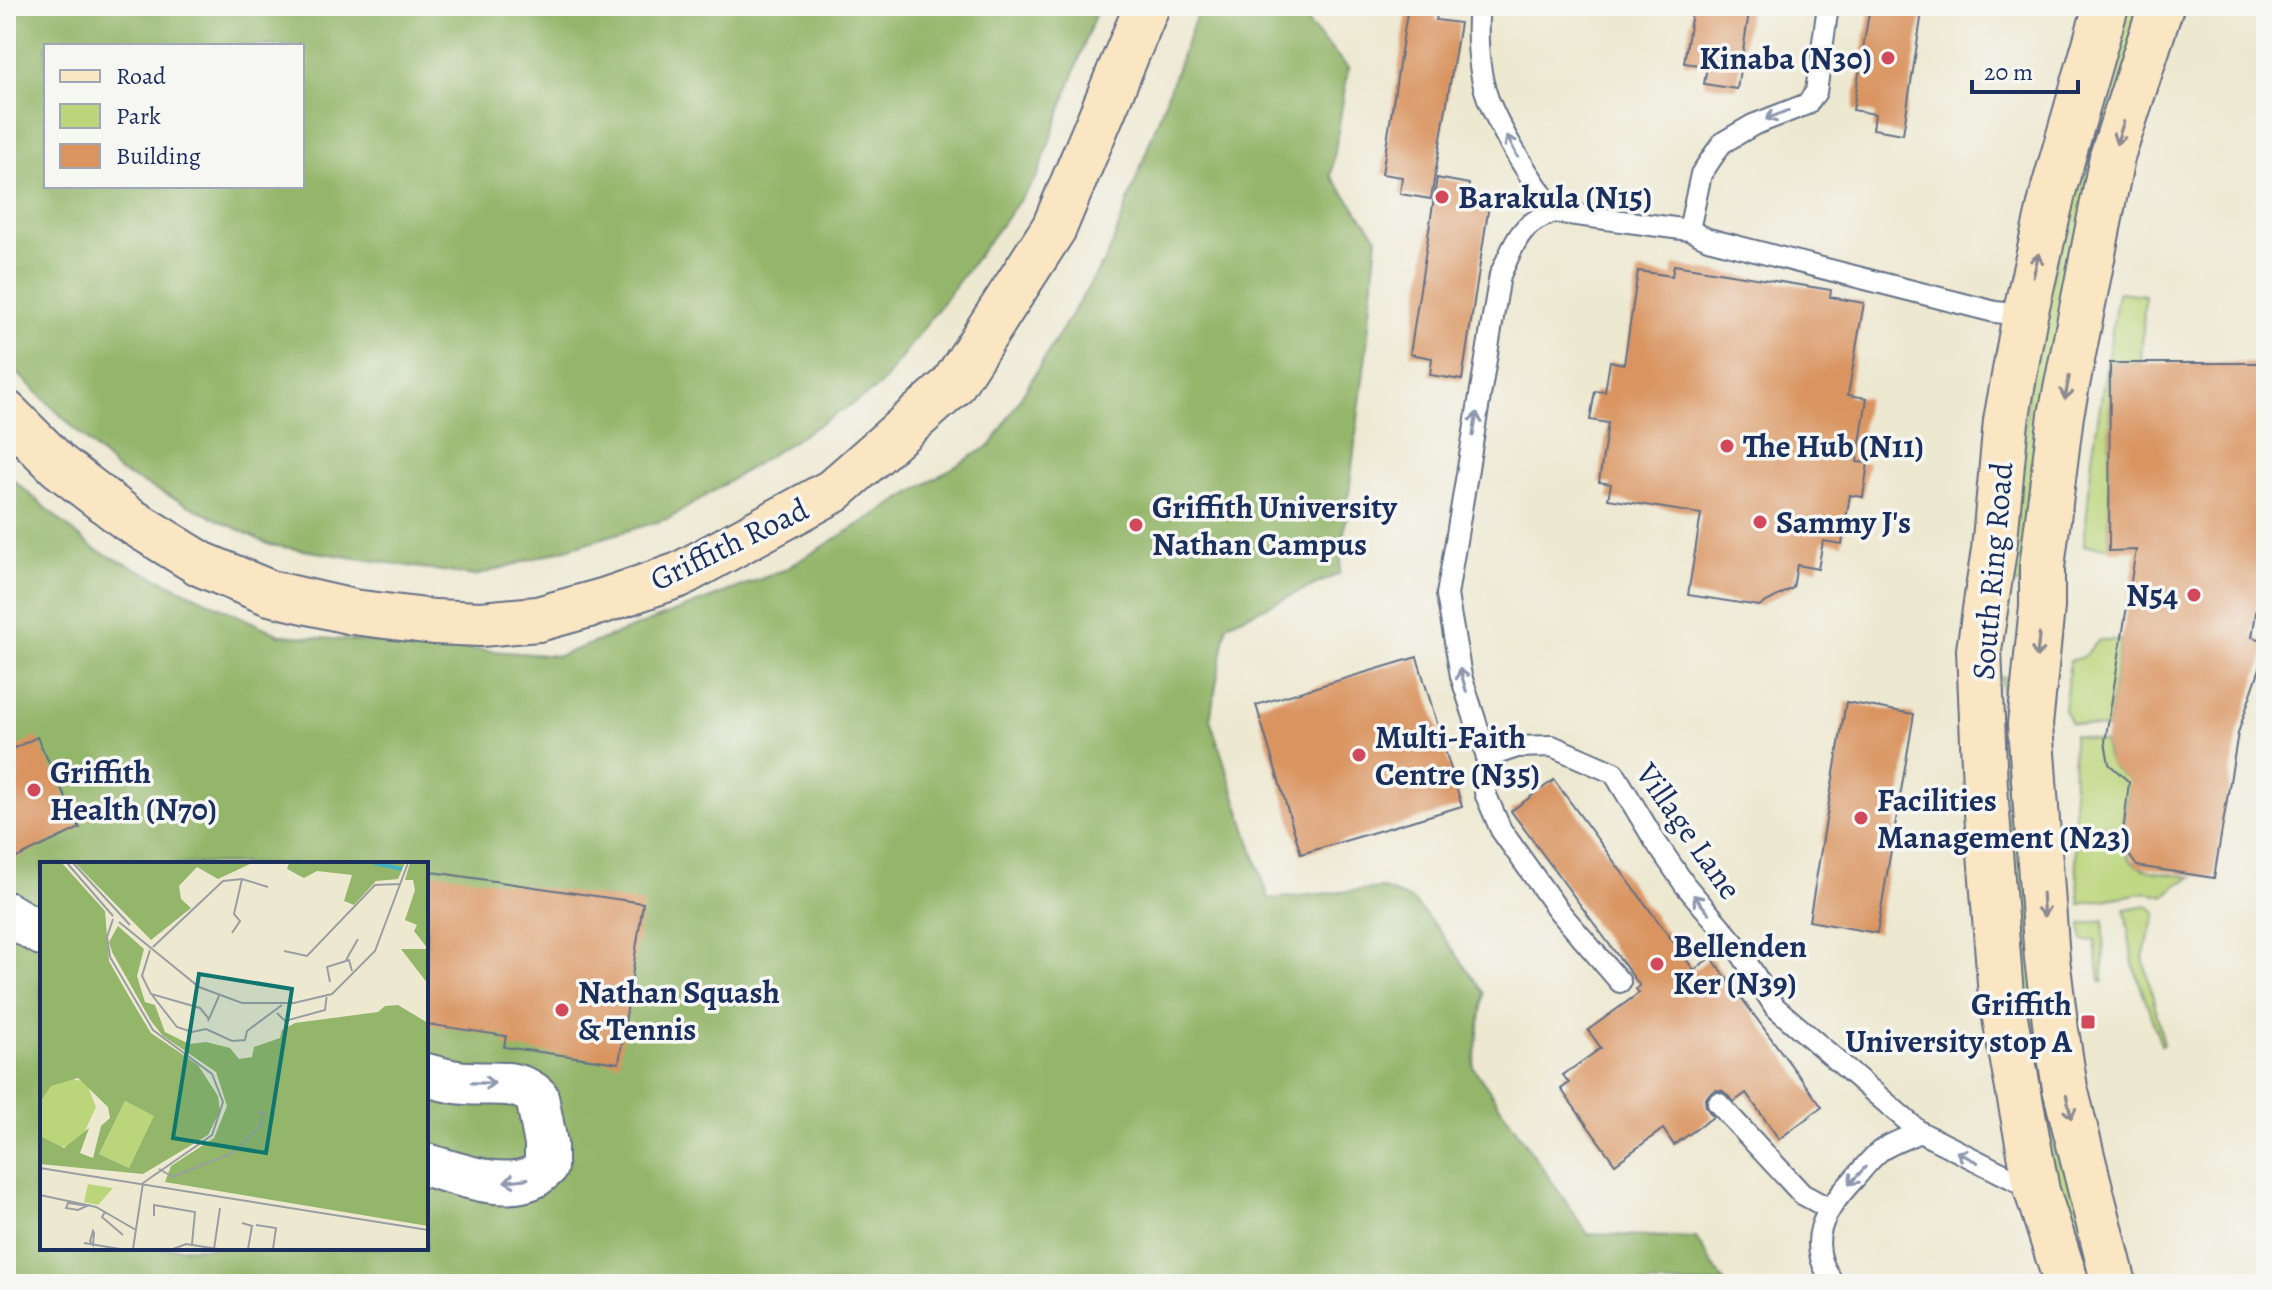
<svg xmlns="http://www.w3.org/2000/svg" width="2272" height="1290" font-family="Alegreya,serif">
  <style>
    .green { fill: #bbd57a; stroke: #6b826c; stroke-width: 2 }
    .forest { fill: #94b66a; stroke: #587264; stroke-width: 2; fill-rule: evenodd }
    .building { fill: #d99460 }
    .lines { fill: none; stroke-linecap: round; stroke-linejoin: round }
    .lane-casing { stroke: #647086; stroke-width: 24 }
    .street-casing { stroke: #647086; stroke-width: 46 }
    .secondary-casing { stroke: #647086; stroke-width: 48 }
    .lane { stroke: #fff; stroke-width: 20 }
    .street { stroke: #fff; stroke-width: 42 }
    .secondary { stroke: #fbe6c4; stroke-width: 44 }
    .oneway { stroke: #8d97ae }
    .oneway2 { stroke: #8b8a91 }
    .poi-dot { fill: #d1495b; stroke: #f6f6f2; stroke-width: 3 }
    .labels { text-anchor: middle; stroke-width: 7; stroke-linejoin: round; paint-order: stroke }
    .poi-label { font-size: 32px; font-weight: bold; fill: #1b2f5e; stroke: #f6f6f2; text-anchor: start }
    .street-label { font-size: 32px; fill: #1b2f5e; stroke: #f6f6f2 }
    .inset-river { fill: none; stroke: #44b3be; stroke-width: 4 }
    .inset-road { fill: none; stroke: #999ea2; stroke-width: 2 }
    .view { fill: #0f766e; fill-opacity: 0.15; stroke: #0f766e; stroke-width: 4 }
    .inset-edge { fill: none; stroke: #1b2f5e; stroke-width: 4 }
  </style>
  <rect width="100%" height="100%" fill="#f6f6f2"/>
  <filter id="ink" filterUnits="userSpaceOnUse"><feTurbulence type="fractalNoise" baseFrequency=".0125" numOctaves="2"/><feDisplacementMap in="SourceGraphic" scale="16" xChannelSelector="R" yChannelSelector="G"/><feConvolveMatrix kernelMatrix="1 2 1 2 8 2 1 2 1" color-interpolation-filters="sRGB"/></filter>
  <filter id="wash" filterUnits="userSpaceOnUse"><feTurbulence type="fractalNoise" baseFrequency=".006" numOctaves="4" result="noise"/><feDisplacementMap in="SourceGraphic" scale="32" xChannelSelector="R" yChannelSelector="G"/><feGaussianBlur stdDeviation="1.8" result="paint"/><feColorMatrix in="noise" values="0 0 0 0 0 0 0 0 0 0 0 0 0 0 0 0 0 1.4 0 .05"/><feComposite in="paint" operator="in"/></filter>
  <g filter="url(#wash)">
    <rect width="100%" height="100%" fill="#ede8d0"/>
    <g class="green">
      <polygon points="2122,6 2143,6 2020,585 2007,581 2033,349"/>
      <polygon points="2118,292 2145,295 2141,363 2110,363 2109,547 2084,546 2092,457"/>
      <polygon points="2099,640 2121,640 2107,729 2071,723 2064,709 2070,661 2085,656"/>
      <polygon points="2001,677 2022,677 2102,1284 2081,1284 2049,1165 2012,928"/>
      <path d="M2073,735L2105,742C2105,761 2112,771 2130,780C2127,802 2111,850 2136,865C2150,874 2176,874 2192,877L2176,885L2165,896L2148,892L2080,904L2075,851Z"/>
      <polygon points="2148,905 2156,913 2143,957 2164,1044 2161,1045 2133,964 2125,909"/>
      <polygon points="2104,920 2103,981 2100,981 2095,940 2083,941 2081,924"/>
    </g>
    <g class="forest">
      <path d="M6,6H1098L1037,177L879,387L670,518L475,576L270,545L118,471L6,362ZM46,46H302V186H46Z"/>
      <path d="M1200,6H1308L1306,21L1348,68L1331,176L1377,237L1367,346L1339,574L1227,624L1210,719L1269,899L1381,888L1412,900L1438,929L1484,993L1473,1067L1588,1234L1696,1238L1725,1284H6V474L94,549L280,635L559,656L784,570L992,444L1109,253ZM42,864H426V1248H42Z"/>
    </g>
    <g id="blocks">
      <g class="building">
        <polygon points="1408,6 1439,6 1436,20 1460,23 1431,199 1400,194 1402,177 1382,174"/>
        <polygon points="1693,6 1750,6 1737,89 1704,84 1707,66 1684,63"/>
        <polygon points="1870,6 1923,6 1903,134 1873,129 1875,114 1853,110"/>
        <polygon points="1437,178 1469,184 1466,201 1489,205 1462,380 1430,375 1432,358 1410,354"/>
        <polygon points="1674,265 1831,290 1830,297 1864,303 1848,395 1867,398 1857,462 1868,463 1863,497 1850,495 1842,544 1823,541 1818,569 1797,565 1793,588 1759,606 1688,595 1701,514 1608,499 1611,484 1599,482 1608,423 1590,420 1595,391 1605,392 1610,361 1624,364 1638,271 1672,276"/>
        <polygon points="2110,363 2266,363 2266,553 2252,637 2266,641 2266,650 2238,733 2214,878 2137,866 2124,848 2123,833 2129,782 2109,764 2105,742 2136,550 2109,551"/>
        <polygon points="1417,657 1462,806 1301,854 1256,705"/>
        <polygon points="1846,702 1914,714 1877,933 1809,921"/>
        <polygon points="37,737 80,828 6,863 6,752"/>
        <polygon points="1554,780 1694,970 1711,957 1822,1107 1779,1139 1746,1093 1734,1102 1723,1091 1716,1090 1709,1094 1705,1100 1706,1107 1713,1117 1674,1145 1663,1129 1615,1164 1561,1089 1569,1083 1563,1075 1601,1048 1588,1030 1639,993 1636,989 1640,986 1511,811"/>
        <polygon points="426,871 643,903 619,1063 504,1047 506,1036 426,1024"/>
      </g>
    </g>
  </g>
  <g filter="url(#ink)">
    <use href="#blocks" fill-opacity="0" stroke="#647086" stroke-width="2"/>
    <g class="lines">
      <g class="lane-casing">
        <g id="lane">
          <path d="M1479,6C1476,33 1478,73 1488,99C1504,139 1530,176 1554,212"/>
          <polyline points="1689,230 1701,174 1722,143 1753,125 1807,104 1816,92 1828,6"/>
          <path d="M2025,315L1995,312L1708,239L1689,230L1554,212C1517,225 1516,242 1500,275L1447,595L1461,676L1487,757L1517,747L1552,746L1614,773L1655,841L1685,885L1735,944L1775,1007L1920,1132L2037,1191"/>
          <polyline points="1487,757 1485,793 1501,830 1558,910 1620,982"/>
          <polyline points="1718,1103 1802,1194 1830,1209"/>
          <path d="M1834,1284C1804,1242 1823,1212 1854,1179C1862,1170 1870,1159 1880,1151C1891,1143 1907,1138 1920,1132"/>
        </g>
      </g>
      <g class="street-casing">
        <g id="street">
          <polyline points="6,913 42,934"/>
          <path d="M426,1075C436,1077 447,1081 457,1082C485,1087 515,1076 537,1097L546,1144V1167C542,1170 537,1176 531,1178C500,1191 457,1173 426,1165"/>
        </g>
      </g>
      <g class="secondary-casing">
        <g id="secondary">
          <polyline points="6,413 59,466 128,519 201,564 270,593 353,612 434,622 481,624 538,619 603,601 679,575 833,491 952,386 1054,228 1147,6"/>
          <polyline points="2067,1284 2037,1191 2001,996 1985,787 1979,650 1994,550 2006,421 2025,315 2054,188 2106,6"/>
          <polyline points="2114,1284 2065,1088 2056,1030 2047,959 2030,725 2042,607 2042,567 2061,415 2112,157 2161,6"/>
        </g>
      </g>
      <use href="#lane" class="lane"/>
      <use href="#street" class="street"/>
      <use href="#secondary" class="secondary"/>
    </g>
    <defs><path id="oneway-shaft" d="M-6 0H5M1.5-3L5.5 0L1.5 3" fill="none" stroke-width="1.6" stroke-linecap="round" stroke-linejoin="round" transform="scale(2)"/></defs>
    <g class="oneway">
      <use href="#oneway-shaft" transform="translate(1777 115) rotate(159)"/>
      <use href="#oneway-shaft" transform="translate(1512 146) rotate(-117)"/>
      <use href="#oneway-shaft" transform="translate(1475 424) rotate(-80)"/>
      <use href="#oneway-shaft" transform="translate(1463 680) rotate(-106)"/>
      <use href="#oneway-shaft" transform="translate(1701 904) rotate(-130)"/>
      <use href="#oneway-shaft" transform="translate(483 1083) rotate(1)"/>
      <use href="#oneway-shaft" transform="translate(1967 1157) rotate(-153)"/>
      <use href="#oneway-shaft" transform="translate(1857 1176) rotate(133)"/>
      <use href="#oneway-shaft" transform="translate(516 1180) rotate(173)"/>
    </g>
    <g class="oneway2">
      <use href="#oneway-shaft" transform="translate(2120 133) rotate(108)"/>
      <use href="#oneway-shaft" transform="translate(2036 265) rotate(-77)"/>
      <use href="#oneway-shaft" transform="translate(2067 388) rotate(101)"/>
      <use href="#oneway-shaft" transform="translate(2038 646) rotate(96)"/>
      <use href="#oneway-shaft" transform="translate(2043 905) rotate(86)"/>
      <use href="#oneway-shaft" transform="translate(2069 1107) rotate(77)"/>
    </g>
  </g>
  <g class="poi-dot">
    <circle cx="1888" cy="58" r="8"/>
    <circle cx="1442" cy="197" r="8"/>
    <circle cx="1727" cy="446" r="8"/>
    <circle cx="1760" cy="522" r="8"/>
    <circle cx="1136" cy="525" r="8"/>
    <circle cx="2194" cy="595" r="8"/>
    <circle cx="1359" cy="755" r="8"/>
    <circle cx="34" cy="790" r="8"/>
    <circle cx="1861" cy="818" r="8"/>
    <circle cx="1657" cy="964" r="8"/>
    <circle cx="562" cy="1010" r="8"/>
    <rect x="2080" y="1014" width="16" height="16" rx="4"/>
  </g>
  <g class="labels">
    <g class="poi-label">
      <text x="1872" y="69" text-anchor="end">Kinaba (N30)</text>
      <text x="1458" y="208">Barakula (N15)</text>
      <text x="1743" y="457">The Hub (N11)</text>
      <text x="1152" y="518">Griffith University<tspan x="1152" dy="37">Nathan Campus</tspan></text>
      <text x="1776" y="533">Sammy J's</text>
      <text x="2178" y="606" text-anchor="end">N54</text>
      <text x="1375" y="748">Multi-Faith<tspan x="1375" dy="37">Centre (N35)</tspan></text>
      <text x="50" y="783">Griffith<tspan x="50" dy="37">Health (N70)</tspan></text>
      <text x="1877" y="811">Facilities<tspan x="1877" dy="37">Management (N23)</tspan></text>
      <text x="1673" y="957">Bellenden<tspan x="1673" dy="37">Ker (N39)</tspan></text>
      <text x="578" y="1003">Nathan Squash<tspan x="578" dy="37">&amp; Tennis</tspan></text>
      <text x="2072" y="1015" text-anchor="end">Griffith<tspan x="2072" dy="37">University stop A</tspan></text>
    </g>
    <g class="street-label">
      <text transform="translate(729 544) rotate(-26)" y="11">Griffith Road</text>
      <text transform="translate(1992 571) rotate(-85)" y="11">South Ring Road</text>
      <text transform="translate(1689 831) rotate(55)" y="11">Village Lane</text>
    </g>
  </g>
  <g transform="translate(40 862)">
    <rect width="388" height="388" fill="#ede8d0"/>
    <path d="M28,216L46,220L56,245L43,273L31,284L16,285L0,274V240L10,224ZM85,239L115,254L89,306L59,292ZM48,322L73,326L58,343L44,340Z" fill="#bbd57a"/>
    <path d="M0,1H22L65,49L69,99L90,136L111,171L158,203L178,234L180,249L168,273L103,312L0,302V274L24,286L49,266L40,291L53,296L61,264L70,256L68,245L38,216L11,224L0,240ZM85,239L114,254L89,306L59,292ZM35,1H212L178,17L157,5L139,24L141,37L151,46L111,78ZM249,1H365L358,17L336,19L314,43L304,39L312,13L277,9L264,16L247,7ZM370,1H388V122L361,87H388L374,69L377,63L365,58L375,28L373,18H365ZM78,64L104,87L97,114L105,140L115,143L125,170L149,182L166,180L190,186L199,197L212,195L214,185L240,176L242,168L255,161L338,150L345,144L358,143L388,161V364L125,320L131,304L174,276L187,244L176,210L123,174L111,159L72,90L69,80Z" fill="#94b66a" fill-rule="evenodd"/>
    <path class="inset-river" d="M334,1L362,7"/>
    <path class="inset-road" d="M27,1L73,54M33,1L90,63M73,57L67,75L70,95L113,168L172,212L183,240L172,273L103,321M79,60L159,125L202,141H254L292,132L335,89L368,1M192,71L200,59L194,52L202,17M113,85L183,19L202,17L228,25M110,88L102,114L111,132L160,146L169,157M244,89L267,94L335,23L360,22M306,98L318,77M290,120L287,105L309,98L312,109M112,133L137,165L152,170L166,167M237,151L245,159L285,148L287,132M168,159L179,134M166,167L192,179L205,178L207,169L242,143M0,306L388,368M119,307L133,315L193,291L220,264L224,251L218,250M0,333L56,345L96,368M28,341L42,343H49L38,348L26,346ZM65,350L62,355L83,373M114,354V343L155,350L152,382M202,361L212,364L208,387M216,363L236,366L233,387M53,369L54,371L53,383L50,379ZM44,381L80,387M93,387L103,321M133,387L146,382L178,387M174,387L180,346"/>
    <path class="view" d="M159,112L252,127L226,291L133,276Z"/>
    <rect width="388" height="388" class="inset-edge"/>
  </g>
  <rect width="2272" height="1290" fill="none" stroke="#f6f6f2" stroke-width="32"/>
  <rect x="44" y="44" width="260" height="144" fill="#f6f6f2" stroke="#9ea6b7" stroke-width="2"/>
  <rect x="60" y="70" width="40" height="12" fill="#fbe6c4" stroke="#9ea6b7" stroke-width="2"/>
  <text x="116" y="84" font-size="24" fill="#1b2f5e">Road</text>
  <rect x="60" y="104" width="40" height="24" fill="#bbd57a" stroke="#9ea6b7" stroke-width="2"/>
  <text x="116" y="124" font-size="24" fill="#1b2f5e">Park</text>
  <rect x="60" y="144" width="40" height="24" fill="#d99460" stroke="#9ea6b7" stroke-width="2"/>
  <text x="116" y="164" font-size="24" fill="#1b2f5e">Building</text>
  <path d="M1972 80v12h106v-12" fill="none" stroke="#1b2f5e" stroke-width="4"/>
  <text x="1984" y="80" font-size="24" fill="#1b2f5e" stroke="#f6f6f2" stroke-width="6" paint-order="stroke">20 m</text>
</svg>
